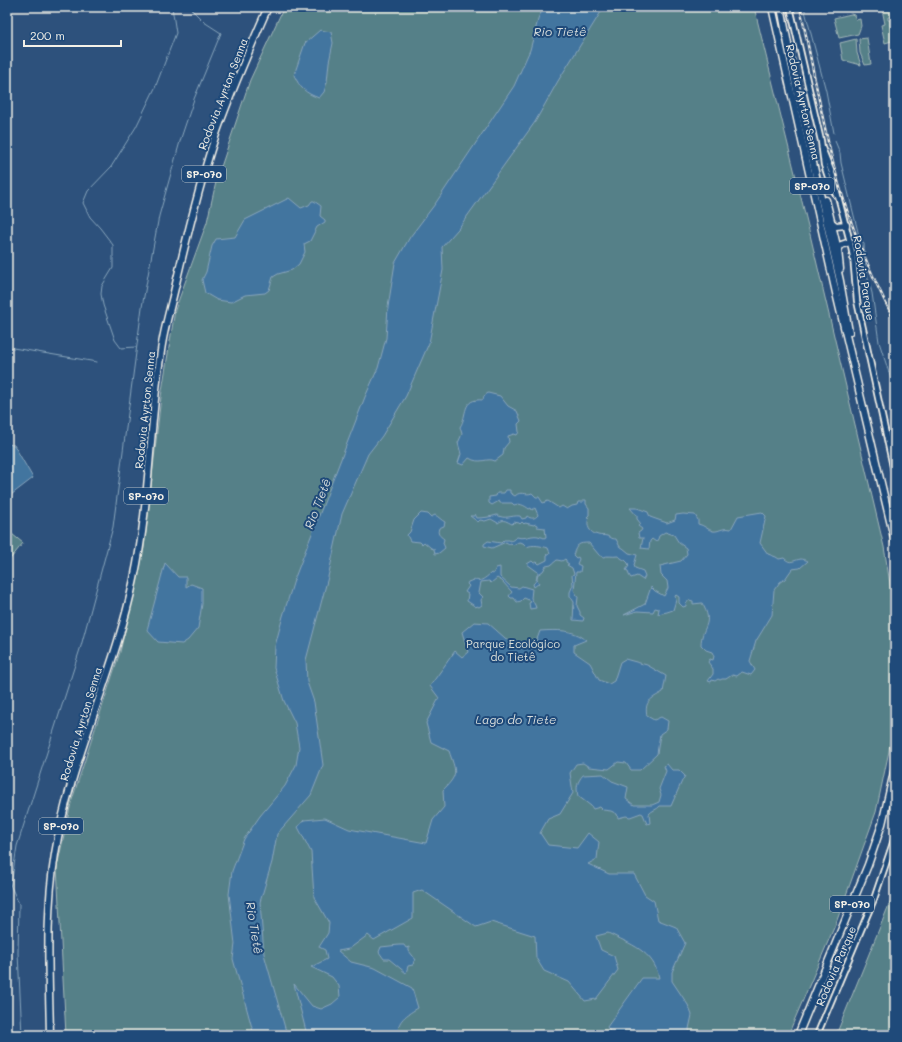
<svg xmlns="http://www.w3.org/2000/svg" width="902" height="1042" font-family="Mali,sans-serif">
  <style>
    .green { fill: #558088; stroke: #a4b8b8 }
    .water { fill: #42749f; stroke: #89a6bc }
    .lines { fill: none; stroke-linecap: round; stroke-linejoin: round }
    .stream { stroke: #89a6bc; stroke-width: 1 }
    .secondary-casing { stroke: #f4f1e8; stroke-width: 8 }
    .highway-casing { stroke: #f4f1e8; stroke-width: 9 }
    .secondary { stroke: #1f4a7a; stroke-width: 4.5 }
    .highway { stroke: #1f4a7a; stroke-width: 6 }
    .rail-casing { stroke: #f4f1e8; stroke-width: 2.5 }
    .rail { stroke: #1f4a7a; stroke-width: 1; stroke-dasharray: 3; stroke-linecap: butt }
    .labels { text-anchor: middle; stroke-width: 4; stroke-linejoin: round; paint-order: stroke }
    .shield { fill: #1f4a7a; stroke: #b4bfc7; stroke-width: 1 }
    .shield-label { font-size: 10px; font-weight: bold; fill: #f4f1e8 }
    .street-label { font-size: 11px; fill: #f4f1e8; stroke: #1f4a7a }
    .park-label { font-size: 11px; fill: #dce0da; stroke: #1f4a7a }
    .water-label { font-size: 12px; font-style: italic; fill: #d9dedd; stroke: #1f4a7a }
  </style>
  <rect width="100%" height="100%" fill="#2d517c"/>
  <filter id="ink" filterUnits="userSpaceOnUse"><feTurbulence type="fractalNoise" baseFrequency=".025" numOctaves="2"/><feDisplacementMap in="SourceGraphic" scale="8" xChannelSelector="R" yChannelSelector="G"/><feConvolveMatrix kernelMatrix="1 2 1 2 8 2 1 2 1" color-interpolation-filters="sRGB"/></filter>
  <g filter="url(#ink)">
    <g class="green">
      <polygon points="284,7 754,7 808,226 884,547 895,614 895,700 889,751 876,812 836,923 788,1035 66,1035 57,867 71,803 120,652 144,548 161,397 175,310 207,222 216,182 250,80"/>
      <polygon points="895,7 895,13 891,17 888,17 888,20 890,20 890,26 895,31 895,40 885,43 881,25 885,24 882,9"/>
      <polygon points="851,14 854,15 856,20 860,19 861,26 858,34 839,38 834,18"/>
      <polygon points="867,38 871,64 865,65 860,53 859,39"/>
      <polygon points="856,39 857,53 861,65 843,60 840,43"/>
      <polygon points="7,530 23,543 7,563"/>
      <polygon points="895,890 895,1035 836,1035"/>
    </g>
    <g class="water">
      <polygon points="545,7 604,7 558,81 535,122 458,229 442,247 443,270 429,343 406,396 382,436 368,454 342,514 328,577 306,660 307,682 314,702 323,765 311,795 277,834 272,862 260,902 264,954 287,1035 254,1035 233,959 235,944 229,894 232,871 244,839 260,816 285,786 296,765 299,747 295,723 284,701 274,668 275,646 283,616 294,580 365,397 378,368 386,338 388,307 395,263 410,237 435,204 514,86 530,50 539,16"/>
      <path d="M320,30L331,32L333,43L329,62L327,82L324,92L319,98C305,93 300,88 294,75L305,43Z"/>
      <polygon points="289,198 301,208 309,205 312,201 314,201 321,206 320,216 325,220 325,222 317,227 310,241 304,244 305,252 299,264 292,270 278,274 273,277 269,290 265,293 245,295 231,302 217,300 205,293 202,280 206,272 212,246 216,239 235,237 245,220"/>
      <path d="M488,393L500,396L508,406L517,411L521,421L518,424L519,432L517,435L514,434L508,436L509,442L504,448L503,455L495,461C487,457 480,465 469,458L463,465L458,463L461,454L458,443L462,434L460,427C468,415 461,398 483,400L484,396Z"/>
      <polygon points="7,444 14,445 33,478 7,498"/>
      <path d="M506,490H510V493L515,496C521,490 526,496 532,493L536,497H539L543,503L548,501L559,508L562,506L567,509L572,506L577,505L578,502H583V500H586V504L589,508V515L587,517L589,518C586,525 589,533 598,535C601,536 604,535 607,536C611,537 611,539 616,539L620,547L623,548L629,553L637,555L634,565L635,568L643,571L645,576L643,580L637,576L631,578L629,575L628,571L626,570L629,566L628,563L625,560H624L618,556C612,557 608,555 603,557L599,555L589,543C578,543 577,544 573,555L576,558L578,557L579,559L577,564L581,566L580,572H576L574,590L578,597L577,606L580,612V615L584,618L583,621L573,620L574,602L570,596V592L573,585L572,575L574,574L572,568L567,565L569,564L566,562V560L565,559L562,561L557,560L551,565L546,566L543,571L537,575V580L539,583L534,587L533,584C537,581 537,576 538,572L527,564L532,561L534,563L537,562L539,564L547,560V555L550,553L548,548C542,546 532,544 527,547L523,543L519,542L513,545L511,543L509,544L506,542L492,548L484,546V544L488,541L501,543L504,540H509L511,541L517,537C525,540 533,533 541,537H542L544,538L546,537L545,528L537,527V525L535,524L534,525L525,523L524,524L522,522L520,524L519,523L514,522L512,524C507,522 504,518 498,523L491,519L485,521L480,520L478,522L470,516H474L475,514L477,518C484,518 490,517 497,515C505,520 511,515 520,516L522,519L526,518L527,516C531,519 535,519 538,515L535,508L532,510L531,508L529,509C524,505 519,503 514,505L512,503H500L499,501L492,505L489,503V497L496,496L497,493H504Z"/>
      <path d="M630,508H637L648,512L650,517L667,523L675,520L676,515L683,514L695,515L698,520V524C704,525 708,530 713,531C719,532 722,527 731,529L738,516L762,512L766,516L760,543L768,554L776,557L779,559L784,558C791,565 793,560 801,559C803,559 806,560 808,561L800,568L792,569L785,579L780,582L774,590L772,615L756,641L750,661L755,670L751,675L742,672L737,676L732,675L726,679H722L720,680L718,679L715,681L712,680L711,682L708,681L713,674V669L708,662L710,659L713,660L714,656L712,652L706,650L701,645C701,626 715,625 702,603L693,604V601L689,600L686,604V606L683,607L679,603V597L676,595L675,596L676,600L673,610L667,612L658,614L659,609L655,608L653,612L637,611L624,615L645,604L651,587L655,591L664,596L668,588L667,581L661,575L660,566L681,561L687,554L686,548L679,543L674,535L665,532L659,536L658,539L656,542L652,539L650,541L649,549L641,548L643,538H639L638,533L641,531L642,529L638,526L641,524L637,519V516Z"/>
      <path d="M421,513L428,514L431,517L435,515C439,517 441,520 445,522L444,526L439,528C437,534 439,535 444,539L443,543L445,548L439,553L435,554L434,549L431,548L424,542L422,544L420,542L410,541L407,535L410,532L414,520Z"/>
      <polygon points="165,563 178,577 186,577 186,587 191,584 202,588 202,604 198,628 188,640 182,644 158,642 147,630"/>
      <path d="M500,567V577L511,587L519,588L522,586L532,589L531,598L535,605L536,608L530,609L529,603L531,602L529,600L524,598L521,601L517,602L514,598H511L509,596L512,592L502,581L497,578L491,583L489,581L481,582L479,593L483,597L481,600L482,605L479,607L477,606L476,607L467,601L468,594L465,592L469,586L467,584L468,582C480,577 477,586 491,573L493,574L496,568Z"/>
      <path d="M474,622L488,623L513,645L536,642L540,631C556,630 573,629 586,640L574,645V652L590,663L599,680L609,684L614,681L620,662L625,659L647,665L666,676L663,692C651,699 644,701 647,716L654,720L661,717L668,721L667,729L660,734L657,754L640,770H631L626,763L618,762L609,769L589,767L583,763L576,764L570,773L573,793L560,814L548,819L540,833L548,845L577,848L588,833L599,842L597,859L588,864L609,874H634L645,895L654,901L658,920L676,927L685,943L672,972V981L688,1005L692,1015L689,1029L690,1035H612L607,1027L642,978H659C654,951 630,944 608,933L596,936L601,950L614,956L618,970L596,999L585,1001L569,982L544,971L536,958L535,936L491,922L476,927L422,890L413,893V918L374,940L368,935L349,949L338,951L351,962L375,968L412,988L418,1008C408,1014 395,1021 399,1035H307L294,984L312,1006L321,1009L332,1004L340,997L339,986L332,977L311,967L327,959L325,950L319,947L328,933L329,923L314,897L311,852L298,827L304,820L325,818L349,829L426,843L433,820L444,807L443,790C459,774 456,772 449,751L431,742L426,723L439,698L430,686L455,651L462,657L468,652L462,632Z"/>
      <path d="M667,764L672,770H679L685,776L682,781L671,806H660C657,810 652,810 649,814L650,823L647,824L643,814L641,813L630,817L626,816L618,818L617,814L611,811L603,810L600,807L593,809L591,806L578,796C576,787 577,782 583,775L603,774L612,781L628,787L626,799L634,805H652L659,802L661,795L659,789L666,771L664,766Z"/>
      <polygon points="399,945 404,945 406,948 409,947 409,951 416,960 414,961 413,965 408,966 406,973 389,959 384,959 379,952 381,947"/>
    </g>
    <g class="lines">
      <g class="stream">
        <polyline points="804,7 826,91 834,133"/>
        <polyline points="835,141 840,153 841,163 859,236 864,244 865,267 872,293 879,342 895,391"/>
        <polyline points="7,347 97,362"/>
        <polyline points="136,347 121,348 115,340 103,305 101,294 102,286 113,268 113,245 100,228 90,217 83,203 88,191 111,167 136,127 155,88 176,33 172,7"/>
        <polyline points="7,878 19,904 18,953 22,1035"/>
        <polyline points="11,885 17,846 81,646 113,527 142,307 159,216 181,138 194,99 221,33 204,22 189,7"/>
      </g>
      <g class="secondary-casing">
        <g id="secondary">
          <polyline points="790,7 821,141 824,165 829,180 836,195"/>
          <polyline points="822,148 832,173 850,242 853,256 857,301 895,476"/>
          <polyline points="817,1035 874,899 895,837"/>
        </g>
      </g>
      <g class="highway-casing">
        <g id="highway">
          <polyline points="772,7 836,293 895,542"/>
          <polyline points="781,7 798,97 840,281 849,332"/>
          <polyline points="826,200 838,250 840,269"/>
          <polyline points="831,222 836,226 846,225"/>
          <polyline points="838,250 841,245 850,242"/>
          <path d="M50,1035C49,975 45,914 55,854C70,760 115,672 134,579C150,504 149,427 161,351C164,327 172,303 177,279C188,232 199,186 214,140C229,95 249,51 268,7"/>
          <polyline points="798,1035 868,865 882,824 895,768"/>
        </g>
      </g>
      <use href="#secondary" class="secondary"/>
      <use href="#highway" class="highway"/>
      <g class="rail-casing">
        <path id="rail" d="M800,7C811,58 820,109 832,159C846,215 868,270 895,321"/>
      </g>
      <use href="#rail" class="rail"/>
    </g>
  </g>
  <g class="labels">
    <g class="shield">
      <rect x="182" y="166" width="44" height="16" rx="3"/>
      <rect x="790" y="178" width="44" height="16" rx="3"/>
      <rect x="124" y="488" width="44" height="16" rx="3"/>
      <rect x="39" y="818" width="44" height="16" rx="3"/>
      <rect x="830" y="896" width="44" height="16" rx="3"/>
    </g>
    <g class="shield-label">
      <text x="204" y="178">SP-070</text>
      <text x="812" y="190">SP-070</text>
      <text x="146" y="500">SP-070</text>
      <text x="61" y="830">SP-070</text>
      <text x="852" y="908">SP-070</text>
    </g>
    <g class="street-label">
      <text transform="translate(223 94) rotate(-69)" y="4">Rodovia Ayrton Senna</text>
      <text transform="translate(803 102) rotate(77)" y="4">Rodovia Ayrton Senna</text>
      <text transform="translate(864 278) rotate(81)" y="4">Rodovia Parque</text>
      <text transform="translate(145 410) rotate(-84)" y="4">Rodovia Ayrton Senna</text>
      <text transform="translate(81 724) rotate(-73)" y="4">Rodovia Ayrton Senna</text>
      <text transform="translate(836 966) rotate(-67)" y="4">Rodovia Parque</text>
    </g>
    <g class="park-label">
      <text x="513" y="648">Parque Ecológico<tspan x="513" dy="13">do Tietê</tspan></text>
    </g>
    <g class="water-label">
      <text x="560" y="36">Rio Tietê</text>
      <text transform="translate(318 504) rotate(-69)" y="4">Rio Tietê</text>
      <text x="516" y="724">Lago do Tiete</text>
      <text transform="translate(254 928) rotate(81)" y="4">Rio Tietê</text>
    </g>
  </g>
  <rect width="902" height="1042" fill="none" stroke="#1f4a7a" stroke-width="24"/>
  <rect x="12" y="12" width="878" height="1018" fill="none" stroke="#f4f1e8" stroke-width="1.5" filter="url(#ink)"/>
  <path d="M24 40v6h97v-6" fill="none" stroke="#f4f1e8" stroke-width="2"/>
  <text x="30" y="40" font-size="12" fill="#f4f1e8" stroke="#1f4a7a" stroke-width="3" paint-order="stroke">200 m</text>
</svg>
